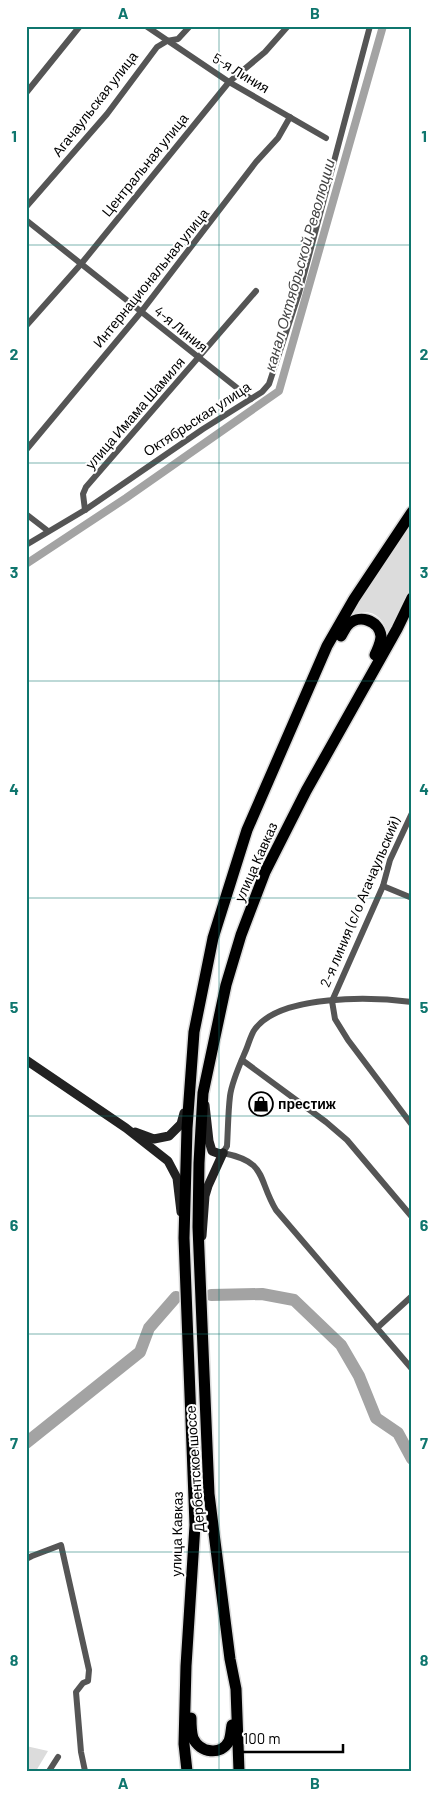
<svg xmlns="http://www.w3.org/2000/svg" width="438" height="1797" font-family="Barlow,sans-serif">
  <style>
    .green { fill: #dcdcdc }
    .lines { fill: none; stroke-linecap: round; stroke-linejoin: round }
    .canal { stroke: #a3a3a3; stroke-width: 8 }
    .river { stroke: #a3a3a3; stroke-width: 12 }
    .highway-casing { stroke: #dbdbdb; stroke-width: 14 }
    .street { stroke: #555; stroke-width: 6 }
    .secondary { stroke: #222; stroke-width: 9 }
    .highway { stroke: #000; stroke-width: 11 }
    .grid { fill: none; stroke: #0f766e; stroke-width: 1; stroke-opacity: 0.55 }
    .labels { text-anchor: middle; stroke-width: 4; stroke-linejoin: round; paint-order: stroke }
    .street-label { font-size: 14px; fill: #000; stroke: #fff }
    .poi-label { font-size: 14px; font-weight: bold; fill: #000; stroke: #fff; text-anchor: start }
    .water-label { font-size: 15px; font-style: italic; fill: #444; stroke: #fff }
    .neatline { fill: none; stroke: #0f766e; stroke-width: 2 }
    .grid-label { font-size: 16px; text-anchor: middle; font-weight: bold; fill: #0f766e }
  </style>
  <rect width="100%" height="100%" fill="#fff"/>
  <g class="green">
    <path d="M412,524V585L388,635C383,615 370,607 351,615Z"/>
    <polygon points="26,1746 48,1751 36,1771 26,1771"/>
  </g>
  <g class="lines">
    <polyline class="canal" points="26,564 126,498 279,391 383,26"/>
    <g class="river">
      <polyline points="211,1295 262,1294 294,1300 341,1345 359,1376 376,1418 398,1433 412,1459"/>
      <polyline points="26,1443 140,1352 149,1328 176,1297"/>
    </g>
    <g class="highway-casing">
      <g id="highway">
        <path d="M341,636C343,633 345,628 347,626C358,613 379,620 381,636C381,643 378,648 375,655"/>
        <path d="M191,1718C191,1724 191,1732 193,1738C200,1753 221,1756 229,1741C231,1736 231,1730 232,1725"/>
        <polyline points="187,1771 184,1744 186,1666 195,1525 184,1238 187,1128 194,1032 213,938 247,830 327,646 354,599 412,512"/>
        <polyline points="239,1771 236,1689 230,1659 209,1494 198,1227 199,1163 203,1093 226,985 241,935 265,872 306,791 397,629 412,598"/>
      </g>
    </g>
    <g class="street">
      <polyline points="146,26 229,82 326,138"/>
      <polyline points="26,93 80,26"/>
      <polyline points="26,207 107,114 157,47 167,41 178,39 190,26"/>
      <polyline points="26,220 251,399"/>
      <polyline points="26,326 81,264 229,82 265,52 288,26"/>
      <polyline points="26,450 141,312 256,162 278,138 290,117"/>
      <polyline points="85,510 83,494 86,487 256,291"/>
      <polyline points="26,514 48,531"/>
      <polyline points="26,545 85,510 203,429 262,392 269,384 299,293 370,26"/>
      <polyline points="412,813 390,860 383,886 332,1001 335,1019 348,1040 412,1125"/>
      <polyline points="383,886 412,898"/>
      <path d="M412,1002C372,997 281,994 255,1029C251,1034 249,1043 246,1050C240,1064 232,1081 230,1096C228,1113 228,1130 227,1146L223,1153C268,1162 257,1178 276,1210L412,1369"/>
      <polyline points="242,1060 326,1122 347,1140 412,1217"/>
      <polyline points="377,1328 412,1296"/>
      <polyline points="26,1559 32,1556 61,1545 89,1670 88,1681 83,1683 76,1692 81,1752 85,1771"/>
      <polyline points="49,1771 58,1757"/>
    </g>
    <g class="secondary">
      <polyline points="26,1060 126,1128 168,1161 177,1178 181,1212"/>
      <polyline points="205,1105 209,1141 212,1151 220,1154 223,1153"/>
      <polyline points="135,1132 154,1139 169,1136 181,1124 184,1113"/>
      <polyline points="202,1236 205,1196 208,1186 223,1153"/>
    </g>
    <use href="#highway" class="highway"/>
  </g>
  <path class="grid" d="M219,26V1771M26,245H412M26,463H412M26,681H412M26,898H412M26,1116H412M26,1334H412M26,1552H412"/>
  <defs>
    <g id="shop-ring" transform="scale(1.25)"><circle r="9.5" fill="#fff" stroke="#000" stroke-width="1.5"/><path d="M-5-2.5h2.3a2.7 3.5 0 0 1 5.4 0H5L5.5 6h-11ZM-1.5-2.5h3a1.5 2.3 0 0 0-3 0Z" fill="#000"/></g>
  </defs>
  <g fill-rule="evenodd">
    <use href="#shop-ring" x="261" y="1104"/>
  </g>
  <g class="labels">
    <g class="street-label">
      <text transform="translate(241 73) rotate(31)" y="5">5-я Линия</text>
      <text transform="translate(95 104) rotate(-52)" y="5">Агачаульская улица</text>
      <text transform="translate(145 165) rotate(-51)" y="5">Центральная улица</text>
      <text transform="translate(151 278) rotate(-51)" y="5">Интернациональная улица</text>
      <text transform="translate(181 329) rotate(39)" y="5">4-я Линия</text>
      <text transform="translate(135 413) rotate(-49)" y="5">улица Имама Шамиля</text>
      <text transform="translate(197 419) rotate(-33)" y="5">Октябрьская улица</text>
      <text transform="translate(256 862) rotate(-66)" y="5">улица Кавказ</text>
      <text transform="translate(360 902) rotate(-67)" y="5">2-я линия (с/о Агачаульский)</text>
      <text transform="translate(195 1469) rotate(-94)" y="5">Дербентское шоссе</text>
      <text transform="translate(177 1534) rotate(-89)" y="5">улица Кавказ</text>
    </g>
    <g class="poi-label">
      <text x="278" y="1109">престиж</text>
    </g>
    <g class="water-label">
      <text transform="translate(300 265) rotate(-74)" y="5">канал Октябрьской Революции</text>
    </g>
  </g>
  <rect width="438" height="1797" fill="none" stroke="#ffffff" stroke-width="55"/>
  <path d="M235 1744v8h108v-8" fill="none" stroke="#000000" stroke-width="2.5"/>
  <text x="243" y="1744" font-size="15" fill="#000000" stroke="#ffffff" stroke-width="4" paint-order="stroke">100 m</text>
  <rect x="28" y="28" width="382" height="1742" class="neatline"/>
  <g class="grid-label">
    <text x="123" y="19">A</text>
    <text x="315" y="19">B</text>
    <text x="14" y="142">1</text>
    <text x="424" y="142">1</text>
    <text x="14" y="360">2</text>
    <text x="424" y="360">2</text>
    <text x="14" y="578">3</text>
    <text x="424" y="578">3</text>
    <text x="14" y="795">4</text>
    <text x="424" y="795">4</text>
    <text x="14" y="1013">5</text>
    <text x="424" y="1013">5</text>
    <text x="14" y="1231">6</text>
    <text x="424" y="1231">6</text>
    <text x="14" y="1449">7</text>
    <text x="424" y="1449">7</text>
    <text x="14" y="1666">8</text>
    <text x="424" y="1666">8</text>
    <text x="123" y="1789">A</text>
    <text x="315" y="1789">B</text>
  </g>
</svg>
